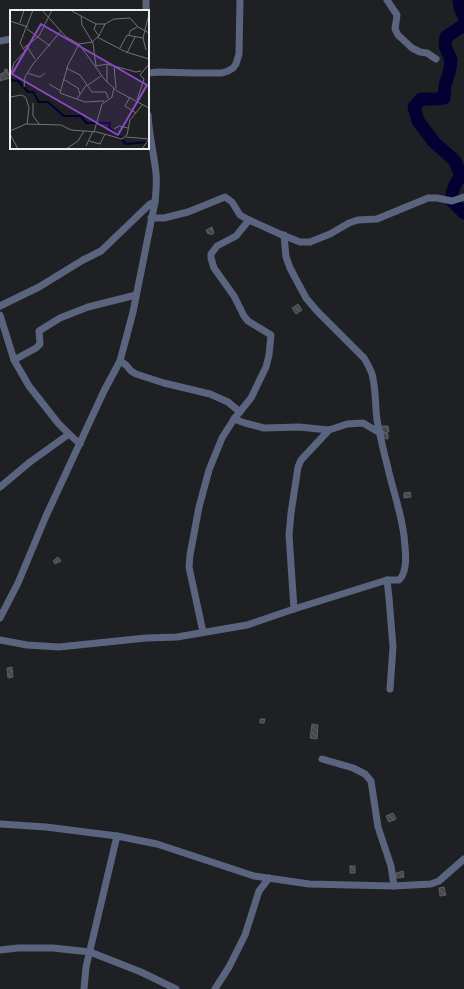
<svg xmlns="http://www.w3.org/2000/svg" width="464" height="989" font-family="Commissioner,sans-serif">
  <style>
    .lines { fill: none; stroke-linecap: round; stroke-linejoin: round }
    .river { stroke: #020132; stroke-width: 13 }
    .building { fill: url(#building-back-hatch); stroke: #5c5e62 }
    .minor { stroke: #5a647e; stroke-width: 7 }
    .inset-river { fill: none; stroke: #020132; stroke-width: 2 }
    .inset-road { fill: none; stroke: #717275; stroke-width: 1 }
    .view { fill: #8c49c6; fill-opacity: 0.15; stroke: #8c49c6; stroke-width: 2 }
    .inset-edge { fill: none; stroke: #edeef1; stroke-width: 2 }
  </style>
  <defs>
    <pattern id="building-back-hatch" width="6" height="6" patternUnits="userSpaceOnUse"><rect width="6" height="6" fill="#45474c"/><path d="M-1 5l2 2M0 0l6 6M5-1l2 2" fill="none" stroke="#606266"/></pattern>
  </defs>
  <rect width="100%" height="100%" fill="#1e2023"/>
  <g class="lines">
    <g class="river">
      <polyline points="459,0 460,7 464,17"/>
      <path d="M464,25L446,37L445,46L451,60L450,69L445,86L444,98L435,99H421L414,107L418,121L434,142L455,161L461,176C454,184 451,191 452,201L464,213"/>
    </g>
  </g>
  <g class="building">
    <polygon points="7,69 10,78 0,81 0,74 5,72 4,70"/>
    <polygon points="212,227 214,233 211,235 209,233 208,234 206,230"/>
    <polygon points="298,304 302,310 296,314 292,308"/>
    <polygon points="382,426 388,426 389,432 382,433"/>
    <polygon points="383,433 388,434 388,439 383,438"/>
    <polygon points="410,492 411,497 404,498 404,493"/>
    <polygon points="58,557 61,561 55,564 53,561"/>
    <polygon points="12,667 13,677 8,678 7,668"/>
    <polygon points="260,719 265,719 264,723 260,723"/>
    <polygon points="312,724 318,725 317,739 310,738"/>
    <polygon points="393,813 396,819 389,822 386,816"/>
    <rect x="350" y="866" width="5" height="7"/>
    <polygon points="403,871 404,877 397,878 396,873"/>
    <polygon points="444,887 446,895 440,896 439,888"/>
  </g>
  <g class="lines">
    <g class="minor">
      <polyline points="387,0 397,15 395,29 398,35 412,48 420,52 427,53 436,59"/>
      <polyline points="146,11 146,0"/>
      <polyline points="0,41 11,39"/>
      <polyline points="148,73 159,72 194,73 222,73 228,71 233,68 236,64 239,54 240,0"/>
      <polyline points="151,218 164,218 188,212 225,197 232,202 240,215 249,220 280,234 300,242 310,242 330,234 349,223 358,220 377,219 428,198 437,198 452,201 464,197"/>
      <polyline points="0,306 39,287 83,260 101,251 150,204 155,202"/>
      <polyline points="0,315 14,360 29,386 58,423 69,434 80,444"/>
      <polyline points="14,360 36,348 40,344 39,331 60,318 88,307 136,295"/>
      <polyline points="120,361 126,365 131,371 136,374 164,383 210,394 228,402 240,412"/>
      <polyline points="234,419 245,423 264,428 299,427 329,430 347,424 363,423 380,433"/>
      <polyline points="0,487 30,462 69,434"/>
      <polyline points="387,580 389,598 393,647 390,689"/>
      <polyline points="294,609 289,535 291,513 298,467 301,460 329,430"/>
      <path d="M0,618L18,583L46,516L104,391L120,361L133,312L155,202C156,192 157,183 156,173C154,154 149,135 148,115"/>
      <polyline points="203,632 189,567 190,555 199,507 209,470 222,438 234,419 251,398 266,367 269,355 271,335 248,321 244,316 234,296 214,268 211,258 211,254 217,246 236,236 249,220"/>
      <path d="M0,640L27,645L59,647L146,638L177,637L247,625L294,609L387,580H399C409,571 405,548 404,536C401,511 392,488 387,464C383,450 380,435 377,420C375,405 376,388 372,374C370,368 367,363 364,358L317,311L306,298L290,268L286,257L284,235"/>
      <polyline points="322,759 353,768 365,774 371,781 378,827 391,866 394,886"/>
      <polyline points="0,824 46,827 117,836 157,844 254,876 309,884 394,886 431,884 439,881 464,859"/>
      <polyline points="0,950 18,948 53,948 90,952 141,972 176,989"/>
      <polyline points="84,989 86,967 117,836"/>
      <polyline points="215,989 229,967 245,935 259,891 269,878"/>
    </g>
  </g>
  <g transform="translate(10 10)">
    <rect width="139" height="139" fill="#1e2023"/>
    <path class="inset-river" d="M0,70L8,71L18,82H23L29,92H38L54,106H71L76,113H100L99,117L111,128M112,130L116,134L139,132V138"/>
    <path class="inset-road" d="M32,0L56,27L69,34L95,70L107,81L139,98M60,0L86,14H95M71,6L72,15L83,33L86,56M0,11L18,17M10,13L14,0M86,14L84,19L89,26M17,19L40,36M119,25L120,21L127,17M87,27L116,42L139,49M133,28L136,40M69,34L58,55L50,83L75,92L94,91M69,34L82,32L89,26L95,14L104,9L120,8L128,17L139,23M16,35L25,49M14,38L29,26L42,0M110,38L117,25L133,28L139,4M117,43L125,27M86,56L97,54L126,62L131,61M104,56L106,78M56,58L70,65L82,82H96L98,88M1,63L4,53L15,41L10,33L23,0M17,63L30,67L35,63M53,69L68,78L70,84M97,72V54M39,74L51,81M78,75L91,66M14,77L15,67L23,54L51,21M0,87L12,85L16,88L19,98L17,114M120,87L115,96L126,103M67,89L77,74M127,90L134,69L130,65L139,54M23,93V106L30,115M104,119L109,116L118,118M0,121L16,114L51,115L61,120L87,122L112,129L117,125L120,110L133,94M84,122L92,94L102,87L104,78M0,124L8,139M116,127L139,129M79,131L90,134L95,124M76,136L83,121M56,139L68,131L74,121M132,139L139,129"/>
    <path class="view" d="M31,14L137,75L108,125L2,64Z"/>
    <rect width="139" height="139" class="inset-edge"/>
  </g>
</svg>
